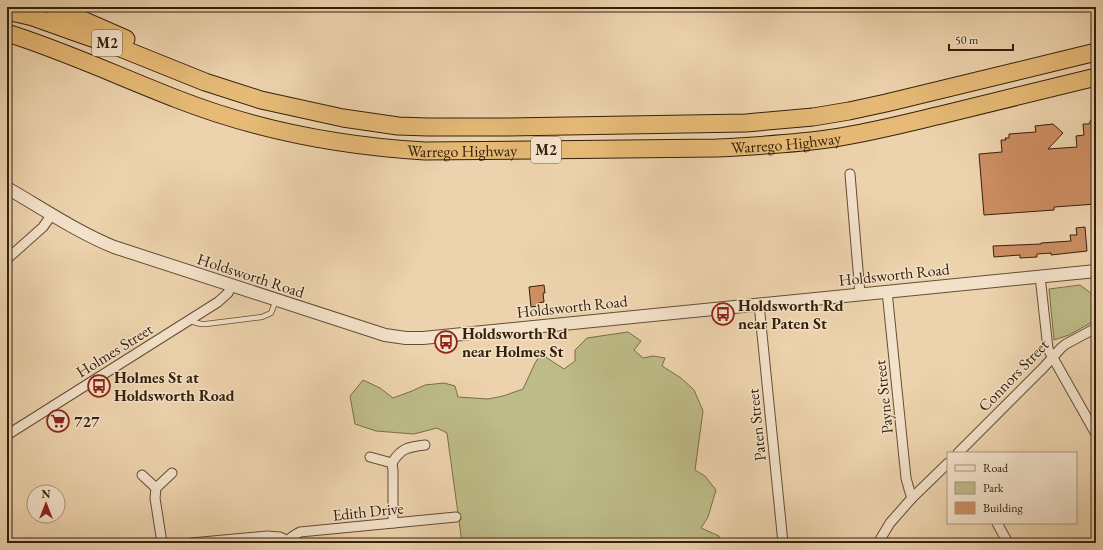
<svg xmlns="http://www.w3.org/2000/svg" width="1103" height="550" font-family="'EB Garamond',serif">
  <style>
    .green { fill: #bdbb87; stroke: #796e4a }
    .building { fill: #cd8e62; stroke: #35200c }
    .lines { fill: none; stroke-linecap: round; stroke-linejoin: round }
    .service-casing { stroke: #634d34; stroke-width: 6 }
    .minor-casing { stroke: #634d34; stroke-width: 11 }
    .tertiary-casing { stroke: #634d34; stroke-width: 14 }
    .motorway-casing { stroke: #35200c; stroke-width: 19 }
    .service { stroke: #f3e2ca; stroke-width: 4.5 }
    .minor { stroke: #f3e2ca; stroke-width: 9 }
    .tertiary { stroke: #f3e2ca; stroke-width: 12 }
    .motorway { stroke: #e6ba76; stroke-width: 17 }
    .labels { text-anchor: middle; stroke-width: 3; stroke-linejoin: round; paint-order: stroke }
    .shield { fill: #f3e2ca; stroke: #6e5a45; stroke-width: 1 }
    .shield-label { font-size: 15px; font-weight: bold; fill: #35200c }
    .street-label { font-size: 16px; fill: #35200c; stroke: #f3e2ca }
    .poi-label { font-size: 16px; font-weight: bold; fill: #35200c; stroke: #f3e2ca; text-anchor: start }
  </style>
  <rect width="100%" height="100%" fill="#edd3ad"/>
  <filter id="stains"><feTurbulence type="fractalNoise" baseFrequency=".005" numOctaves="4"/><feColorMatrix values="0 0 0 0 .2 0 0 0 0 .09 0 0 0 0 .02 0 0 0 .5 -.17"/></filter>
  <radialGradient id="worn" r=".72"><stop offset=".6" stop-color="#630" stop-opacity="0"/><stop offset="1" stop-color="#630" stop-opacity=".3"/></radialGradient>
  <g class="green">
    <polygon points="1080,285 1096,297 1096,320 1069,335 1054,340 1049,289"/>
    <polygon points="628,332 641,341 634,350 643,358 653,356 665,358 662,366 681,378 694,390 703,411 695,470 705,476 716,490 708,517 701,528 719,536 720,543 462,543 447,433 437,428 414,434 376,431 355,424 350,396 363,380 380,388 393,398 412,391 425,385 444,383 455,386 458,397 488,399 503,396 523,389 535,363 541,354 564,369 575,361 575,350 587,338"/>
  </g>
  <g class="building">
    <polygon points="1096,109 1096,204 1054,207 1054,210 984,215 979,154 1002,152 1001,140 1006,140 1005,138 1009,138 1009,134 1036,132 1035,126 1053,124 1063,133 1048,149 1077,147 1076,136 1084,135 1083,124 1089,124"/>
    <polygon points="1085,227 1087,251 1051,255 1051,253 1037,254 1037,257 1020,258 1020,255 994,257 993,246 1041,244 1041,243 1071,241 1070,235 1077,235 1076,228"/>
    <polygon points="544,285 545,293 543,293 544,302 538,303 538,306 531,307 529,287"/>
  </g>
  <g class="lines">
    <g class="service-casing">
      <polyline id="service" points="190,321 201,324 206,324 262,317 271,313 276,300"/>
    </g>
    <g class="minor-casing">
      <g id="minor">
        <polyline points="850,174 860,294"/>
        <polyline points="7,259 43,227 52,214"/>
        <polyline points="1040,276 1048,349 1096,434"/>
        <polyline points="887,291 906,478 909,489 912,498"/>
        <polyline points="759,304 783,543"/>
        <polyline points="7,435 218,302 228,293 231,285"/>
        <polyline points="958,453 1044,367 1061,348 1066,344 1096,328"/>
        <polyline points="370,457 392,463 393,471 393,523"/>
        <path d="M392,463C401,448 408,447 425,445"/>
        <polyline points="142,475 156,488 172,473"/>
        <polyline points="156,488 155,498 162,543"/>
        <polyline points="997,523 1008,543"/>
        <polyline points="191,543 267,536 280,537 288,541"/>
        <path d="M288,543C289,537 295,535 300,532L456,517"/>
        <polyline points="878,543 890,523 912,498 948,463"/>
      </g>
    </g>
    <g class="tertiary-casing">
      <path id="tertiary" d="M7,188C42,208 77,232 114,247L385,335L406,338H423L1096,271"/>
    </g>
    <g class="motorway-casing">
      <g id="motorway">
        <polyline points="53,7 126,39"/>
        <polyline points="7,11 33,17 72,31 118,47 205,82 261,100 343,118 398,126 428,127 508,127 746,123 813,117 849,111 886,103 1096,52"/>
        <path id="s1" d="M7,33C65,51 120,77 177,99C256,130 340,146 425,151L717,148C756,146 795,144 834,138C873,132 911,122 949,113C998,101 1047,89 1096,77"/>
      </g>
    </g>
    <use href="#service" class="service"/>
    <use href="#minor" class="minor"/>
    <use href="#tertiary" class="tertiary"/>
    <use href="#motorway" class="motorway"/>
  </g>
  <defs>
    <g id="bus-ring" transform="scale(1.15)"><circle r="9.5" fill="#f3e2ca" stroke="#8f2418" stroke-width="1.5"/><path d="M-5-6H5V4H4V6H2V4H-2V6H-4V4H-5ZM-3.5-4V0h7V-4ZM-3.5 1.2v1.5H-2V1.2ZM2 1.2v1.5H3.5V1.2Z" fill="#8f2418"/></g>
    <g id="supermarket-ring" transform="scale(1.15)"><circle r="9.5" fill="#f3e2ca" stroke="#8f2418" stroke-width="1.5"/><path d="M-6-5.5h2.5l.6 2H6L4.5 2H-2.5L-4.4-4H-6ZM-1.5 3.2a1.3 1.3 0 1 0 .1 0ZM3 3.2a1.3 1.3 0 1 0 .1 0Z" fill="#8f2418"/></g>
  </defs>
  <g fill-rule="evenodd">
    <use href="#bus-ring" x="723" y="314"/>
    <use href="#bus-ring" x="446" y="342"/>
    <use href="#bus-ring" x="99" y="386"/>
    <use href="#supermarket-ring" x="58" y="421"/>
  </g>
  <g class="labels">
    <g class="shield">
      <rect x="92" y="30" width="30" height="26" rx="3"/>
      <rect x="531" y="137" width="30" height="26" rx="3"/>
    </g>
    <g class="shield-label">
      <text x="107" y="48">M2</text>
      <text x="546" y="155">M2</text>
    </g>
    <g class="street-label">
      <text dy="6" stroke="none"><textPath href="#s1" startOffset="798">Warrego Highway</textPath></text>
      <text dy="6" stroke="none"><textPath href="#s1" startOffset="474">Warrego Highway</textPath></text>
      <text transform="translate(894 274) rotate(-6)" y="6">Holdsworth Road</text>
      <text transform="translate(251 275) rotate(18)" y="6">Holdsworth Road</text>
      <text transform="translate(572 306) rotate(-6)" y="6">Holdsworth Road</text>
      <text transform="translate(114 350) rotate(-32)" y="6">Holmes Street</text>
      <text transform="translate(1013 375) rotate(-46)" y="6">Connors Street</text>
      <text transform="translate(883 397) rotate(-96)" y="6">Payne Street</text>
      <text transform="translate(756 425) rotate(-96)" y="6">Paten Street</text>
      <text transform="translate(368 511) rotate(-6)" y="6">Edith Drive</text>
    </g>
    <g class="poi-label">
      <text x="738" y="311">Holdsworth Rd<tspan x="738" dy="18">near Paten St</tspan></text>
      <text x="462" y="339">Holdsworth Rd<tspan x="462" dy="18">near Holmes St</tspan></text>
      <text x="114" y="383">Holmes St at<tspan x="114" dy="18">Holdsworth Road</tspan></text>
      <text x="74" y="427">727</text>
    </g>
  </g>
  <rect width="1103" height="550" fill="none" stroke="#edd3ad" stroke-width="24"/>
  <rect x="8" y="8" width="1087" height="534" fill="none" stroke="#35200c" stroke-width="2"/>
  <rect x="12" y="12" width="1079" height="526" fill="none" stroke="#35200c"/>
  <rect x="947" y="452" width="130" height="72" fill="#f3e2ca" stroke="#a7947e"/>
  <rect x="955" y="465" width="20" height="6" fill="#f3e2ca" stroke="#a7947e"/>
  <text x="983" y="472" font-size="12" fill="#35200c">Road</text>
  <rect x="955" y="482" width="20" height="12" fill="#bdbb87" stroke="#a7947e"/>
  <text x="983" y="492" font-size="12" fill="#35200c">Park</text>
  <rect x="955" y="502" width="20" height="12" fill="#cd8e62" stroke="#a7947e"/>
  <text x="983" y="512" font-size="12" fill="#35200c">Building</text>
  <g transform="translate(46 504)"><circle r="19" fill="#f3e2ca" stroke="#a7947e"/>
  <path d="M0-3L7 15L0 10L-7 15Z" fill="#8f2418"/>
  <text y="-6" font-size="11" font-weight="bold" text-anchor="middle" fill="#35200c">N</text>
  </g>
  <path d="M949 44v6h64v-6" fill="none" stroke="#35200c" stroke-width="2"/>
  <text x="955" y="44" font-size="12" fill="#35200c" stroke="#f3e2ca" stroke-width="3" paint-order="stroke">50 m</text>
  <rect width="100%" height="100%" filter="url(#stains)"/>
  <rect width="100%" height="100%" fill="url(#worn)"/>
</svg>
